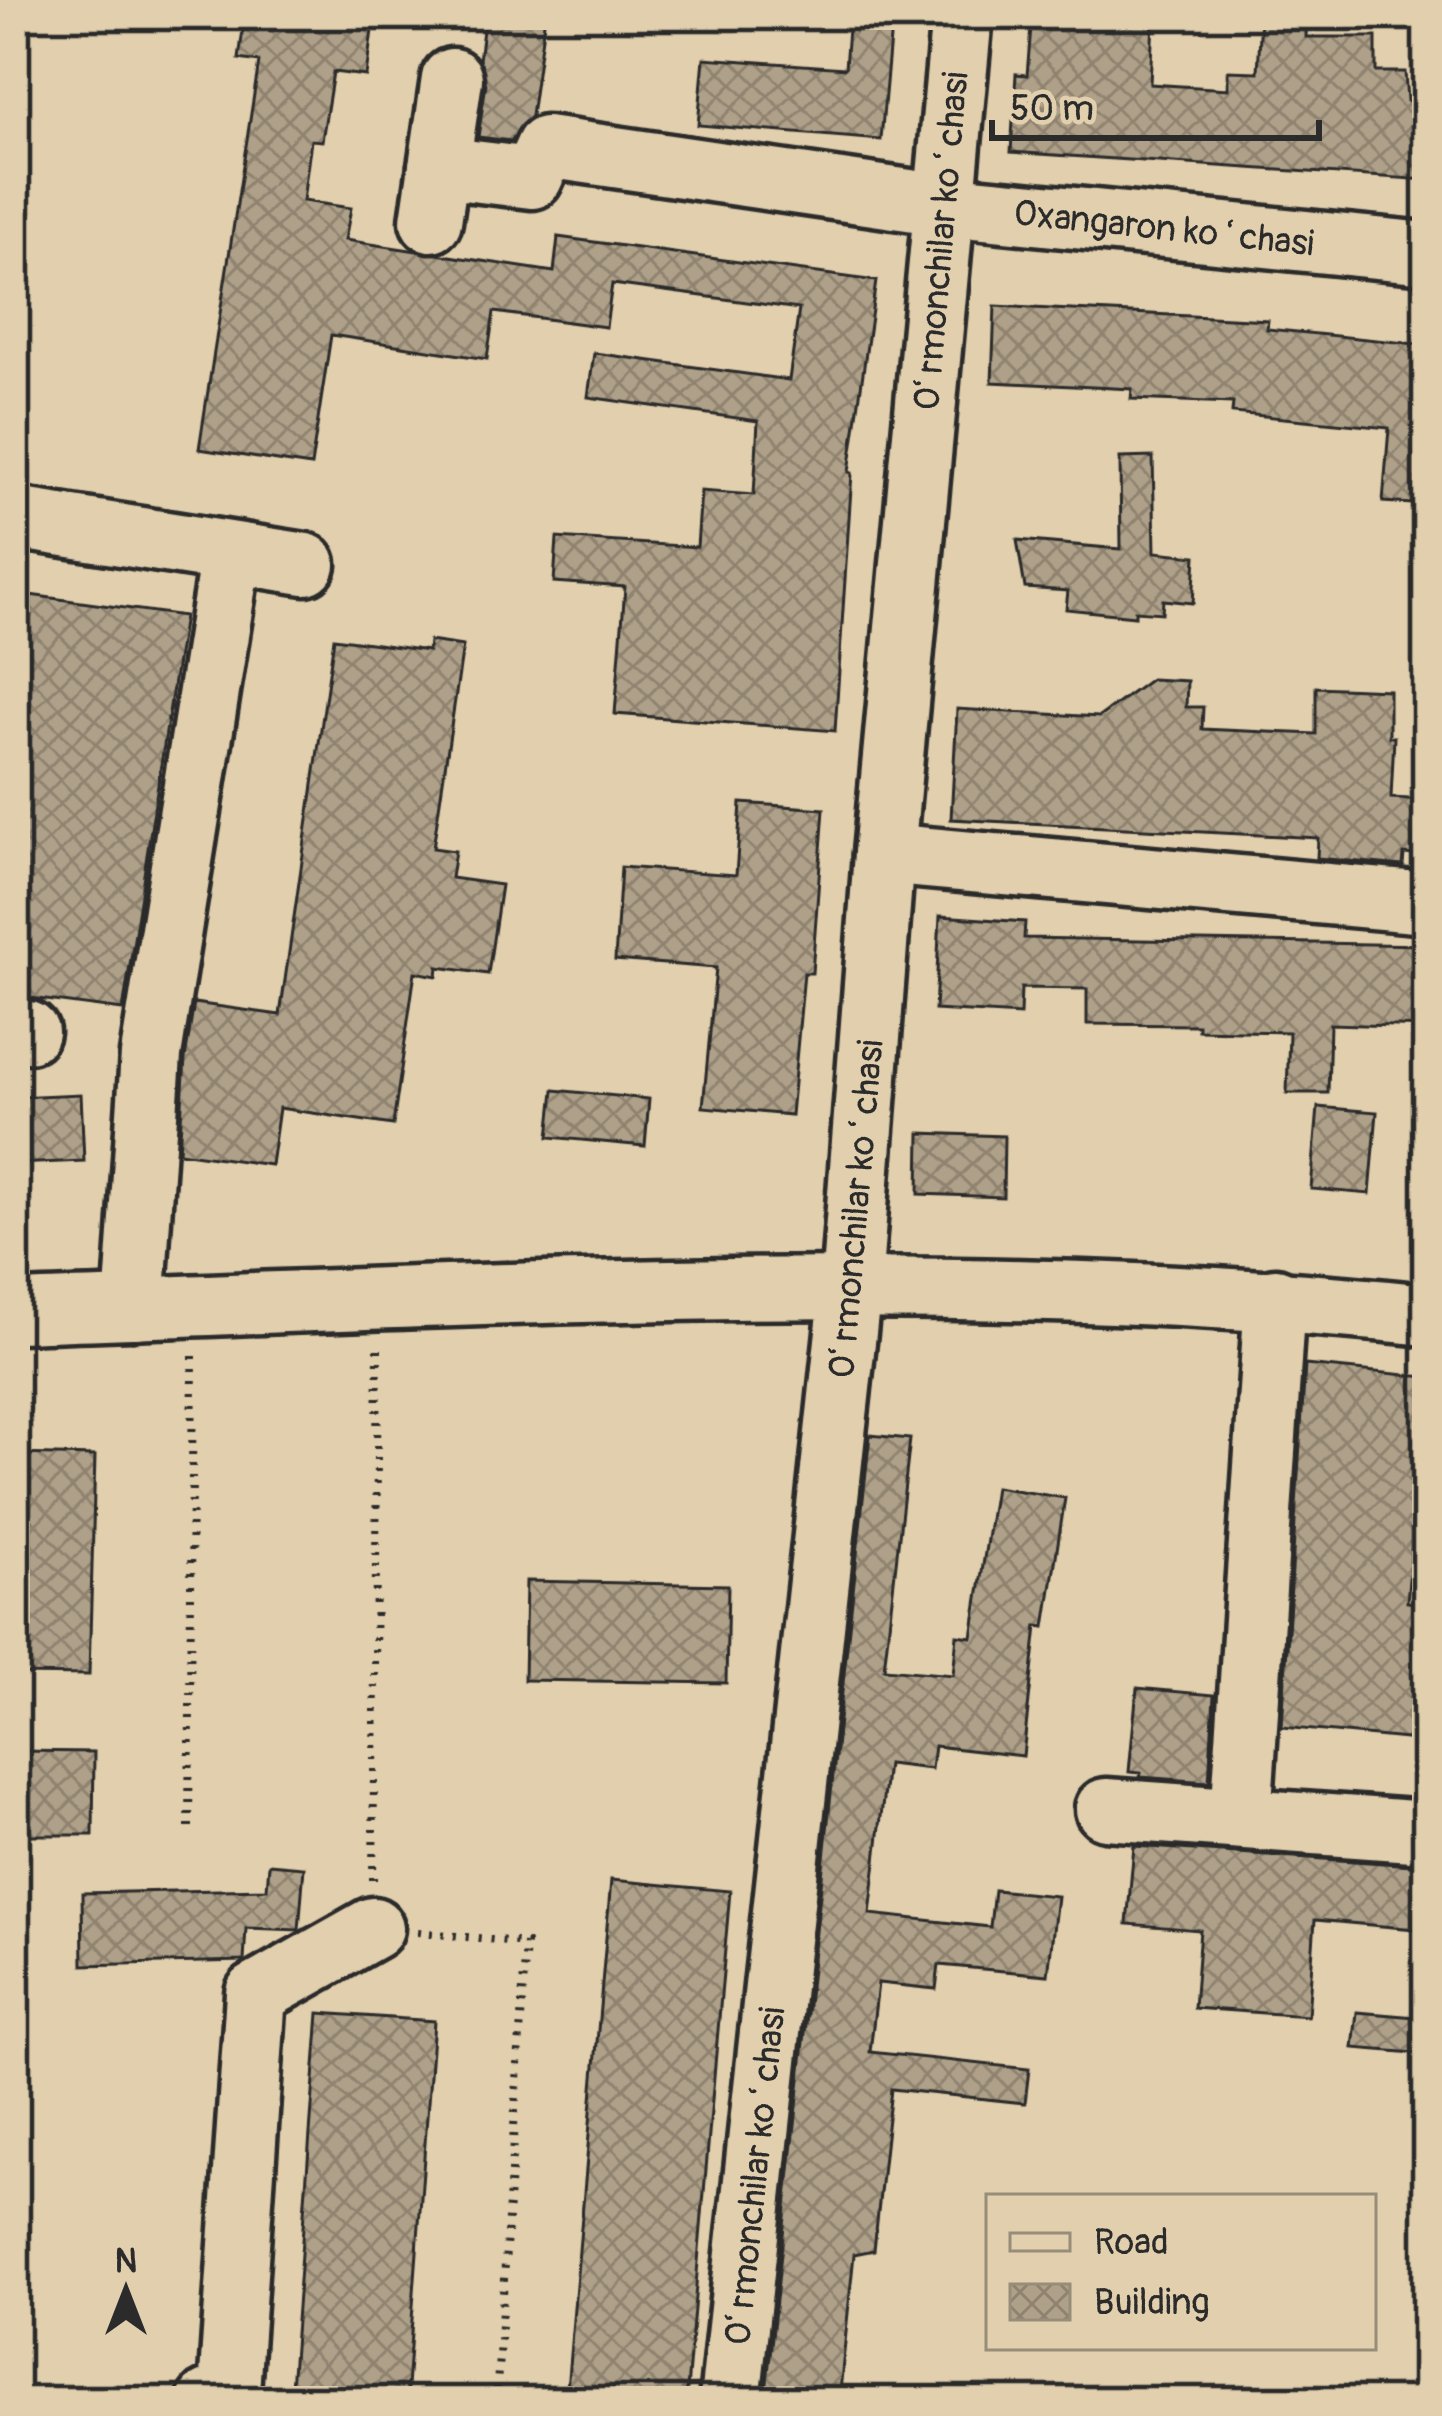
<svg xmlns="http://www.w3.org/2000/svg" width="1442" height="2416" font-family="Pangolin,sans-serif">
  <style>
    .building { fill: url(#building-cross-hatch); stroke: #2b2b2b; stroke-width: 3 }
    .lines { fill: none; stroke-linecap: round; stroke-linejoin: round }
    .minor-casing { stroke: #2b2b2b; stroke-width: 69 }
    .path { stroke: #2b2b2b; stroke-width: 8; stroke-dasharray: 3 9; stroke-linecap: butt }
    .minor { stroke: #e1cfad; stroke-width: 60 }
    .labels { text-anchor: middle; stroke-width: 9; stroke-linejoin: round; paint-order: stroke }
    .street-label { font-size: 36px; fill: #2b2b2b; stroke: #e1cfad }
  </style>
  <defs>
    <pattern id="building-cross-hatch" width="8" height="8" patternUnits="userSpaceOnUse" patternTransform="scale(3)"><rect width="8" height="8" fill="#afa189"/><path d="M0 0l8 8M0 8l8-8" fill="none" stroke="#8f8370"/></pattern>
  </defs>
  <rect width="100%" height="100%" fill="#e1cfad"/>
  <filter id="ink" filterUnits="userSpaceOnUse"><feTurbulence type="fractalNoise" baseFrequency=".00833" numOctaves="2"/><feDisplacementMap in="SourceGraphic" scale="24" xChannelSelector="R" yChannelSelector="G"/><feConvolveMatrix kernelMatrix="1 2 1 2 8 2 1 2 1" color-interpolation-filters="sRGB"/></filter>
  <g filter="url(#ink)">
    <g class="building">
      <polygon points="245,15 374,15 366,76 333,72 322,141 311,140 303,201 351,208 345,240 554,272 558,237 876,281 849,472 852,473 835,731 615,714 625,587 554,582 557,538 697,547 701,491 754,495 758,421 588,397 594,353 789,380 799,309 612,284 606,327 494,312 487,359 331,335 311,466 199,449 259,62 239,59"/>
      <polygon points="485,15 545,15 531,116 511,141 478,137 486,84 479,60"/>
      <polygon points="849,15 892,15 881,140 698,125 704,58 845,68"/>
      <polygon points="1032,15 1153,21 1150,84 1228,89 1228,71 1258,72 1261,15 1307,15 1306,37 1376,37 1376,72 1405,72 1407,101 1427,103 1427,180 1011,152 1016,74 1027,75"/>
      <polygon points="995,306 1268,320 1267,329 1427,345 1427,505 1383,502 1389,428 1232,413 1233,403 1131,399 1132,389 992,382"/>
      <polygon points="1153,457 1155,552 1196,556 1193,603 1163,600 1162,613 1135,611 1135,616 1066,609 1068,591 1025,588 1017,540 1121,549 1120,458"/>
      <polygon points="15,593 184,616 123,1010 15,996"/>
      <polygon points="334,638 428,651 429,641 463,646 433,848 455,851 451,878 501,885 488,974 438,967 437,976 415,972 393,1125 279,1108 271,1165 179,1152 185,1059 194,1003 280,1015"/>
      <polygon points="1151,679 1187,681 1186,707 1203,707 1202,729 1316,734 1316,687 1389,690 1389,737 1394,737 1391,798 1427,800 1427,856 1404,854 1403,866 1317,858 1318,838 951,819 957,709 1099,717"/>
      <polygon points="741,803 824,809 812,973 804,973 791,1115 703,1107 716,968 615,960 621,867 736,875"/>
      <polygon points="940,916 1025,922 1024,938 1427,945 1427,1027 1330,1024 1328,1093 1287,1093 1289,1032 1198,1030 1198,1025 1087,1024 1087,989 1021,988 1020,1015 935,1010"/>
      <polygon points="554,1090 649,1099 645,1146 549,1137"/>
      <polygon points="81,1094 84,1161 15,1164 15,1097"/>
      <polygon points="1318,1107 1377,1112 1370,1194 1311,1189"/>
      <polygon points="920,1133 1004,1136 1003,1197 919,1194"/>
      <polygon points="1305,1365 1427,1377 1407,1602 1427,1604 1427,1741 1282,1727"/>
      <polygon points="870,1435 910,1439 884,1669 953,1675 957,1635 972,1637 995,1487 1065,1498 1045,1627 1037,1626 1023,1756 934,1746 931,1769 887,1764 870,1914 990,1927 994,1890 1057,1896 1048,1975 939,1965 936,1989 878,1983 870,2052 1029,2069 1025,2103 891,2089 874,2250 854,2254 839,2401 765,2401"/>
      <polygon points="15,1454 95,1456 89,1675 15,1674"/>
      <polygon points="526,1581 728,1585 726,1683 524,1680"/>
      <polygon points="1137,1688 1214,1695 1209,1782 1140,1777 1141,1773 1129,1772"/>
      <polygon points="15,1751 94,1752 93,1835 15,1835"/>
      <polygon points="1134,1846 1427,1866 1427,1930 1315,1920 1308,2016 1194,2008 1200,1930 1127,1924"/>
      <polygon points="269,1864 304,1867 299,1930 246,1928 244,1961 83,1965 82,1893 267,1889"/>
      <polygon points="611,1880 730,1891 686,2401 566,2401"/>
      <polygon points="1357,2012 1427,2018 1427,2054 1353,2048"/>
      <polygon points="319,2013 434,2021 406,2401 290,2401"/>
    </g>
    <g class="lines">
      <g class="minor-casing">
        <g id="minor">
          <polyline points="439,167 532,178 546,147 943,205 1427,253"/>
          <polyline points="431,221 452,79"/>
          <polyline points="15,518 305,564"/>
          <polyline points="884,854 1427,903"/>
          <polyline points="15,1031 28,1032"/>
          <polyline points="134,1308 151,1055 231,553"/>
          <path d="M15,1312C485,1296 958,1266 1427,1315"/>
          <polyline points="1106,1809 1427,1832"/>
          <polyline points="1241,1818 1275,1299"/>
          <polyline points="208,2401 229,2392 256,1994 373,1928"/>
          <polyline points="730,2401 851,1286 884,854 962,15"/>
        </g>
      </g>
      <g class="path">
        <polyline points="189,1827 193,1355"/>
        <polyline points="373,1880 378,1349"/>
        <polyline points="418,1932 526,1943 496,2401"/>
      </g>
      <use href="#minor" class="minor"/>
    </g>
  </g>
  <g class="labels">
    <g class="street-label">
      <text transform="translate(1164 227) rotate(6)" y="13">Oxangaron koʻchasi</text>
      <text transform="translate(940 241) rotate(-85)" y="13">Oʻrmonchilar koʻchasi</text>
      <text transform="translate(855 1209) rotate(-85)" y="13">Oʻrmonchilar koʻchasi</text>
      <text transform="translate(754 2176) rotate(-84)" y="13">Oʻrmonchilar koʻchasi</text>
    </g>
  </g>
  <rect width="1442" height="2416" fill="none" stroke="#e1cfad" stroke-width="60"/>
  <rect x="30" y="30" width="1382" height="2356" fill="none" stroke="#2b2b2b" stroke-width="4.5" filter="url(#ink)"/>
  <rect x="986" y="2194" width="390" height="156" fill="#e1cfad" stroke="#988d79" stroke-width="3"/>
  <rect x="1010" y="2233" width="60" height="18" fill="#e1cfad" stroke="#988d79" stroke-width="3"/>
  <text x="1094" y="2254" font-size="36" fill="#2b2b2b">Road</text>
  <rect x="1010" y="2284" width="60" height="36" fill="url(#building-cross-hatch)" stroke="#988d79" stroke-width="3"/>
  <text x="1094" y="2314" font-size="36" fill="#2b2b2b">Building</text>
  <g transform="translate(126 2290)" stroke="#e1cfad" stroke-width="9" paint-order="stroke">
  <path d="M0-9L21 45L0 30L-21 45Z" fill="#2b2b2b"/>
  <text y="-18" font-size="33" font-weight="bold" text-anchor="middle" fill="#2b2b2b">N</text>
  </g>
  <path d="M992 120v18h327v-18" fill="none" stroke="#2b2b2b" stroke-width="6"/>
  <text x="1010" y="120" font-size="36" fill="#2b2b2b" stroke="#e1cfad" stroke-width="9" paint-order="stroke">50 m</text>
</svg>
